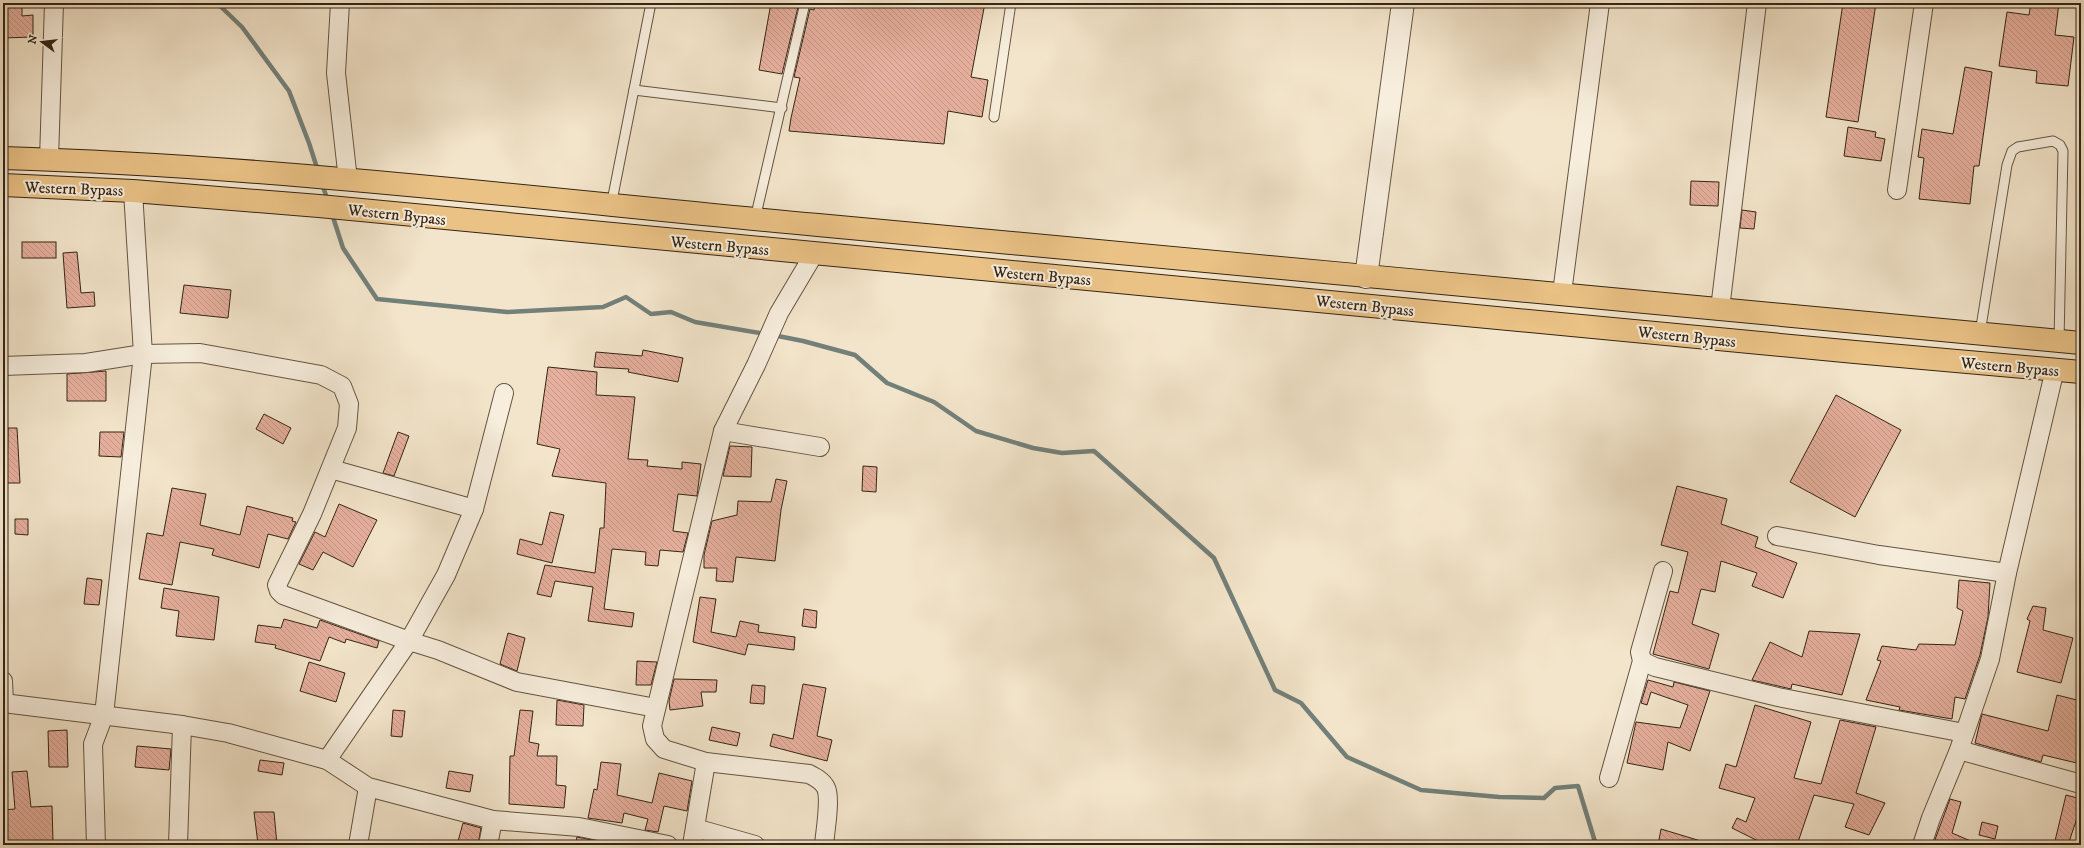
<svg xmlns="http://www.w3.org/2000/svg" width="2084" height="848" font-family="'IM FELL DW Pica',serif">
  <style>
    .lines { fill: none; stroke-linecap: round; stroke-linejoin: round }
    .stream { stroke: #73807a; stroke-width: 4.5 }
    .building { fill: url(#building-back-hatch); stroke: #342414 }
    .service-casing { stroke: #645442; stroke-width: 11 }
    .minor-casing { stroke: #645442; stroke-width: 20 }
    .tertiary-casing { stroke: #645442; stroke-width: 24 }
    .primary-casing { stroke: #342414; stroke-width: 24 }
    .service { stroke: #f7eedd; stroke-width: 9 }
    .minor { stroke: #f7eedd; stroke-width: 18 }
    .tertiary { stroke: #f7eedd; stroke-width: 22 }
    .primary { stroke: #eac286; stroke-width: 22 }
    .labels { text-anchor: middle; stroke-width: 4; stroke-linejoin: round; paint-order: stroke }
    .street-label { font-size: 16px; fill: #342414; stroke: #f7eedd }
  </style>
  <defs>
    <pattern id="building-back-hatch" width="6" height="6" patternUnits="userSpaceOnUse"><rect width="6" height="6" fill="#e6b09e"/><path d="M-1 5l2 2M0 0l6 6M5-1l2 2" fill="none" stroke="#c69787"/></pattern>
  </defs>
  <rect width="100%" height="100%" fill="#f3e5cb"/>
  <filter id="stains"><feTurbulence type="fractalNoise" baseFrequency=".005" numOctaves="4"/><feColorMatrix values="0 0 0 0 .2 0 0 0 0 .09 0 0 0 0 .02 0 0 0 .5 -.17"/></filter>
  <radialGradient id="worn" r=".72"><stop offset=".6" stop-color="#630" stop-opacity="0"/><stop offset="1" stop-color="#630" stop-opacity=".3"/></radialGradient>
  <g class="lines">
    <g class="stream">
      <polyline points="217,3 242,27 289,91 309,143 318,171"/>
      <polyline points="322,184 328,201"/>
      <polyline points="332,214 343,248 377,299 507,312 603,307 626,297 651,314 671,312 695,322 766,334"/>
      <polyline points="773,335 803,341 855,355 887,383 934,402 976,431 1033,448 1062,453 1094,451 1214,558 1275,690 1301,703 1347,757 1421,790 1499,797 1544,798 1555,788 1578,786 1596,845"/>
    </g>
  </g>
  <g class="building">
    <polygon points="771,3 798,7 782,74 759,70"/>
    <polygon points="815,3 985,3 971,77 988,80 982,117 948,111 944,144 789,131 791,118 800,78 794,77 810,9 814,10"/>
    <polygon points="1843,3 1876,3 1858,122 1826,117"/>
    <polygon points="2031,3 2059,3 2055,35 2074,37 2068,86 2036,83 2037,71 1999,66 2007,12 2029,15"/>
    <polygon points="22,4 22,16 33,15 33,37 3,38 3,5"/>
    <polygon points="1965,67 1992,72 1979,166 1974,166 1970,204 1919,199 1924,158 1918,157 1922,129 1953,134"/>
    <polygon points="1848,127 1876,132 1875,137 1885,139 1881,161 1844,156"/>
    <polygon points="1691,181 1719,182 1718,206 1690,205"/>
    <polygon points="1742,210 1756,212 1754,229 1740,228"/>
    <rect x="22" y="242" width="34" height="16"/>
    <polygon points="77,252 81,293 94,292 95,306 67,308 63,253"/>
    <polygon points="184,285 231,290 228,318 180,313"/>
    <polygon points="643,350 683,358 678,382 628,372 629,369 594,367 596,352 642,356"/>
    <polygon points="548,367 597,372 596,395 635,397 628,459 648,460 647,466 682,469 682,462 701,464 697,496 678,494 673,531 688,533 683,552 660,550 658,566 645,565 646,552 612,549 604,609 634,613 632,627 588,621 593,587 555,581 551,597 537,594 545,565 595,573 600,528 604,528 606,483 552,476 560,449 537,444"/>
    <polygon points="106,371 106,401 67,401 67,374"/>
    <polygon points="1836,395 1901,430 1855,517 1790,482"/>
    <polygon points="264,414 291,428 283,444 256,429"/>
    <polygon points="8,428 17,428 20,483 7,483"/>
    <polygon points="100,432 124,432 121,457 99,456"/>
    <polygon points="398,432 409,436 394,476 383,473"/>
    <polygon points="730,446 752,447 751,477 723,476"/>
    <polygon points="863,466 877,467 876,492 862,491"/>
    <polygon points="776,479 787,481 781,510 775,561 736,557 733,582 716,581 717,568 704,568 704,555 712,521 737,515 738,501 771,502"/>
    <polygon points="1677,486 1727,499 1721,524 1758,537 1755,547 1797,563 1783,598 1752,586 1757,573 1721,561 1715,592 1701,589 1692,624 1719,634 1709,669 1653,654 1670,591 1678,593 1688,552 1661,545"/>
    <polygon points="172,488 206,494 200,525 240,535 247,506 293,518 292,521 296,522 288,539 268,534 259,568 212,555 214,549 180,542 172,585 139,579 147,533 163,536"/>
    <polygon points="339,504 377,520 353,567 323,552 313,570 299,564 315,532 325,537"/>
    <polygon points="550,512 564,515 552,563 517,554 520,539 542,545"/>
    <polygon points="15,519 28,519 28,535 15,534"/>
    <polygon points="87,578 102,580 99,605 84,604"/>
    <polygon points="1959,580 1990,583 1988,617 1980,655 1965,699 1955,697 1952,719 1899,710 1900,707 1866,700 1881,661 1877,660 1882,646 1916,650 1919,644 1955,645 1963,611 1957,608"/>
    <polygon points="164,588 219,597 214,640 176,636 179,611 161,608"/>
    <polygon points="700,597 716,599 711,632 736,637 740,621 759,625 758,632 795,637 794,650 748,644 745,655 693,642"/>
    <polygon points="2033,606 2046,608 2043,630 2073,638 2061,683 2017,672 2030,621 2027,619"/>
    <polygon points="804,609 817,611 816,628 802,626"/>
    <polygon points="284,619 317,628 320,620 379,641 377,648 346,639 345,643 329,637 320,661 275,648 276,645 255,642 258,625 281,628"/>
    <polygon points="1809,631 1860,634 1842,695 1792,684 1791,689 1752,680 1770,642 1802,657"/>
    <polygon points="508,633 525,638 517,671 500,664"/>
    <polygon points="637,661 657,662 651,685 636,685"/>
    <polygon points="309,662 345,673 336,702 300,691"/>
    <polygon points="674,679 717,680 716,692 701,692 703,706 670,710 669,701"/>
    <polygon points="1648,680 1673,687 1674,682 1710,691 1690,751 1668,742 1663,770 1627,763 1636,722 1680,728 1688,705 1651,692 1647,705 1641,703"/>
    <polygon points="803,684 826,688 817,736 832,740 827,761 770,746 773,734 793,739"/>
    <polygon points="752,685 765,686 764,704 750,703"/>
    <polygon points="2057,695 2081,701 2081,764 2043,755 2041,762 1975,743 1982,714 2048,731"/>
    <polygon points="557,700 584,705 583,726 556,725"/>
    <polygon points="1755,705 1811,722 1794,778 1821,784 1840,720 1876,727 1856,793 1885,803 1869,835 1845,827 1854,804 1814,795 1797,845 1766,845 1732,828 1737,818 1746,822 1755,798 1719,788 1726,764 1736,767"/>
    <polygon points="393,710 405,711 402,737 391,736"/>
    <polygon points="520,710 533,711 529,742 539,744 537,756 557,756 556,785 566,786 564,808 509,804 510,756 514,756"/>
    <polygon points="712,727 740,733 737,746 709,740"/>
    <polygon points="67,730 68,767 49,767 48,731"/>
    <polygon points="137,746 171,749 169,770 135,767"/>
    <polygon points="260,760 284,763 282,775 258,771"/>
    <polygon points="601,762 621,764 617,795 652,803 659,773 692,781 687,811 664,806 658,832 645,830 648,819 624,813 622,823 588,818 594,789 597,790"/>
    <polygon points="27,771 31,807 52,806 53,842 31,842 31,845 3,842 3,810 15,809 12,772"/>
    <polygon points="449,771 473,775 470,792 446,788"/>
    <polygon points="2066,795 2081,799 2081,816 2078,815 2068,845 2054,845"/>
    <polygon points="1950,799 1961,802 1952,833 1980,845 1933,845"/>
    <polygon points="254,812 274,812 277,845 258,844"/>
    <polygon points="1982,822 1998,826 1995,839 1979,835"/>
    <polygon points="463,823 481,828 478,845 457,845"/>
    <polygon points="1661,829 1704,842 1704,845 1658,845"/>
    <polygon points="577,837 612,844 612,845 575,845"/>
  </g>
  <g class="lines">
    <g class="service-casing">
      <g id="service">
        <polyline points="634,90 782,108"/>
        <polyline points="994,117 1011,3"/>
        <polyline points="611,206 651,3"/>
        <polyline points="755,219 805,3"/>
        <polyline points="1980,333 2007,165 2012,151 2018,147 2053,141 2060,145 2063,151 2059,341"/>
      </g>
    </g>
    <g class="minor-casing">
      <g id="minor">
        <polyline points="340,3 336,73 348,180"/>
        <polyline points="49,159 54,3"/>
        <polyline points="1897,190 1924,3"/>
        <path d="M814,254L779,313L756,365L723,431L652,726L655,739L664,749L706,762L809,774C815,777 823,781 826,788C831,799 825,832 824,845"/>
        <polyline points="1562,293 1600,3"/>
        <polyline points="1720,309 1757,3"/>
        <polyline points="3,366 86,363 143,354 200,353 321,375 342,386 349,404 347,428 312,514 277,585 279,591 283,595 409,641 438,650 517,682 656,708"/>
        <polyline points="723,431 820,447"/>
        <polyline points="331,469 474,509"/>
        <polyline points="1777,536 1879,555 2007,573"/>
        <polyline points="1642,661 1655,667 1778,697 1964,733"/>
        <polyline points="3,681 4,703"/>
        <polyline points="3,703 182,725 228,733 327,760 368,787 493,820 579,827 668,845"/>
        <polyline points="1959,750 2081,784"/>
        <polyline points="327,760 409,641 446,575 474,509 504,393"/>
        <polyline points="1609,778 1642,661 1640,652 1663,571"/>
        <polyline points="695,828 755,845"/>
        <polyline points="96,845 93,744 104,715 143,354 133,191"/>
        <polyline points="178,845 182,725"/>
        <polyline points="358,845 368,787"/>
        <polyline points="488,845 493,820"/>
        <polyline points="692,845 706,762"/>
        <polyline points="1922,845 1931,818 1959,750 1990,659 2007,573 2055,369"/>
      </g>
    </g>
    <g class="tertiary-casing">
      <polyline id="tertiary" points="1366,277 1403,3"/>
    </g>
    <g class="primary-casing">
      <g id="primary">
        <path d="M3,158C275,166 547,200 818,225C1239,265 1660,302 2081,343"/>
        <polyline points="3,185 133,191 319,206 1855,352 2081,372"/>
      </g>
    </g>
    <use href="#service" class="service"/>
    <use href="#minor" class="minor"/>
    <use href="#tertiary" class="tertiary"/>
    <use href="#primary" class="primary"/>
  </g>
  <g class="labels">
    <g class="street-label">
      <text transform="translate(74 188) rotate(2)" y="6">Western Bypass</text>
      <text transform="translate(397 214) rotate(6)" y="6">Western Bypass</text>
      <text transform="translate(720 245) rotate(5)" y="6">Western Bypass</text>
      <text transform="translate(1042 275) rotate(5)" y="6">Western Bypass</text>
      <text transform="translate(1365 305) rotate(6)" y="6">Western Bypass</text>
      <text transform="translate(1687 336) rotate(6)" y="6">Western Bypass</text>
      <text transform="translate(2010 366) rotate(5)" y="6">Western Bypass</text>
    </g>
  </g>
  <rect width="2084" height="848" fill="none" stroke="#f3e5cb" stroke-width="16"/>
  <rect x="4" y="4" width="2076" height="840" fill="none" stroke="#342414" stroke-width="2"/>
  <rect x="8" y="8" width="2068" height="832" fill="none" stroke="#342414"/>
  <g transform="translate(42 42) rotate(285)" stroke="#f7eedd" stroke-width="3" paint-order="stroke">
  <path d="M0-3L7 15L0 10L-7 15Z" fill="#342414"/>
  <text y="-6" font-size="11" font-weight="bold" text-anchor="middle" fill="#342414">N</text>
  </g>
  <rect width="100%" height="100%" filter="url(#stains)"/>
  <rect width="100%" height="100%" fill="url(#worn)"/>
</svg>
